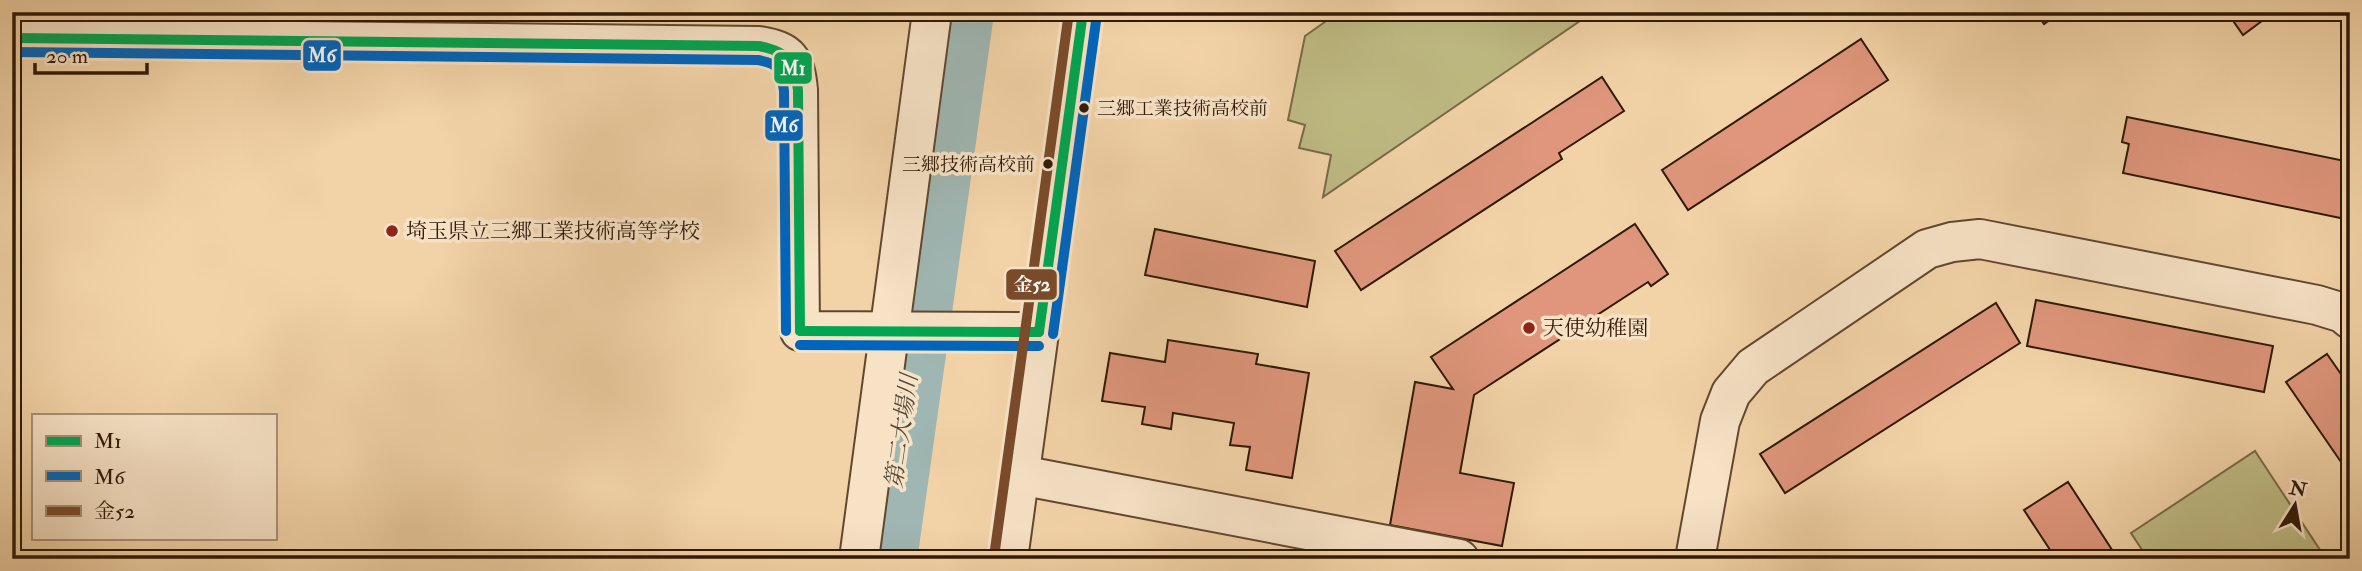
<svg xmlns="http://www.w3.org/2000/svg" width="2362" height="571" font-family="'IM FELL Double Pica','Noto Serif JP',serif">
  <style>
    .green { fill: #bfbb84; stroke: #786a46; stroke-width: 2 }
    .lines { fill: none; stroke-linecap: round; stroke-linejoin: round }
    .river { stroke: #9fb6b2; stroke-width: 68 }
    .building { fill: #df967c; stroke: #301907; stroke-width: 2 }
    .minor-casing { stroke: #60482f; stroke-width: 42 }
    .minor { stroke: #f7e2c6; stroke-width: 38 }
    .bus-1-casing { stroke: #f7e2c6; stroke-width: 16 }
    .bus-2-casing { stroke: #f7e2c6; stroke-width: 16 }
    .bus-3-casing { stroke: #f7e2c6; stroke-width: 16 }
    .bus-1 { stroke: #00a651; stroke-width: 10 }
    .bus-2 { stroke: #0065bd; stroke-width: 10 }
    .bus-3 { stroke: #7a4b2a; stroke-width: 10 }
    .bus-dot { fill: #301907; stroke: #f7e2c6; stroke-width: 2.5 }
    .poi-dot { fill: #8f2418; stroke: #f7e2c6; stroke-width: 2.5 }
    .labels { text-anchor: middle; stroke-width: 7; stroke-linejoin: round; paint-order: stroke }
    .bus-label { font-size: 19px; fill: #301907; stroke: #f7e2c6; text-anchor: start }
    .poi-label { font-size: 21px; fill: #301907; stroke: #f7e2c6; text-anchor: start }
    .water-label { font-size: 23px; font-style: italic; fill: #51483a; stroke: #f7e2c6 }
    .line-badge { stroke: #f7e2c6; stroke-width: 2.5 }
    .badge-label { font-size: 19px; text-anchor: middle; font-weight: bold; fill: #fff }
  </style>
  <rect width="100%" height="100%" fill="#f2d3a7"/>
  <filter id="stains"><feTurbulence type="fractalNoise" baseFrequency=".00286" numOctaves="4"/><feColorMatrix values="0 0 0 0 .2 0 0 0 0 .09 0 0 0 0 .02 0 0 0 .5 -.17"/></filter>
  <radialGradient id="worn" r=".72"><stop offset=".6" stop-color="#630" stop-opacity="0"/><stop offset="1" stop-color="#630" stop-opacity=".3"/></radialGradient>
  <g class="green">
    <polygon points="1339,12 1593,12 1323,197 1331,155 1299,148 1305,125 1288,120 1305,36"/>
    <polygon points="2255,451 2326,559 2148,559 2131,533"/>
  </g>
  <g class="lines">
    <polyline class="river" points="883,559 960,12"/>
  </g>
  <g class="building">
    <polygon points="2036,12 2061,12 2044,24"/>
    <polygon points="2227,12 2274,12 2243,35"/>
    <polygon points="1861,39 1888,80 1688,210 1662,170"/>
    <polygon points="1602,77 1624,111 1559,153 1562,159 1361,290 1335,251"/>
    <polygon points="2127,117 2350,162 2350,220 2123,173 2129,144 2122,142"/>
    <polygon points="1635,224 1668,274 1651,286 1648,282 1474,395 1460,473 1514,483 1502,546 1390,525 1415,382 1453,389 1431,357"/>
    <polygon points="1155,229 1315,261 1307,307 1145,275"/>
    <polygon points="2036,300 2273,346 2264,392 2027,346"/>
    <polygon points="1996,303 2020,343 1785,493 1760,454"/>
    <polygon points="1168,340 1258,354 1256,364 1309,373 1292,478 1246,470 1250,447 1230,445 1234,423 1173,413 1171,429 1142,424 1145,407 1102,401 1110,353 1165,362"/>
    <polygon points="2327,354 2350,387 2350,475 2286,382"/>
    <polygon points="2068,482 2118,559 2056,559 2024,510"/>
  </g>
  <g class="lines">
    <g class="minor-casing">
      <g id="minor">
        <path d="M12,38L759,46C790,51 795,60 798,90L800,331L1039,332"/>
        <polyline points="1020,475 1459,559"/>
        <polyline points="859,559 932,12"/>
        <polyline points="1008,559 1083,12"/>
        <polyline points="1695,559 1720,421 1731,393 1753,367 1927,249 1952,242 1980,239 2317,305 2343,313 2350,319"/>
      </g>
    </g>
    <use href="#minor" class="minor"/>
    <g class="bus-1-casing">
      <g id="bus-1">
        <path d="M12,38L759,46C789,52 794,61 798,90L800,331"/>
        <polyline points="800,331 1039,332"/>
        <polyline points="1039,332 1083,12"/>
      </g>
    </g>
    <g class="bus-2-casing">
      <g id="bus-2">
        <path d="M12,52L758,60C780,64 781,69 784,91L786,331"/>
        <polyline points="1053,334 1097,14"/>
        <polyline points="800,345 1039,346"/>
      </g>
    </g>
    <g class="bus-3-casing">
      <polyline id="bus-3" points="994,557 1069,12"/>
    </g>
    <use href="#bus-1" class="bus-1"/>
    <use href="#bus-2" class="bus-2"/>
    <use href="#bus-3" class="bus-3"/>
  </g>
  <g class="bus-dot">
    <circle cx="1084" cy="108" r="6"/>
    <circle cx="1048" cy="164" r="6"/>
  </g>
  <g class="poi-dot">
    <circle cx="392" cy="231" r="7"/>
    <circle cx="1529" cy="328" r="7"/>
  </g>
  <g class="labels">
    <g class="bus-label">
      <text x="1097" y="115">三郷工業技術高校前</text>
      <text x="1035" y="171" text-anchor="end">三郷技術高校前</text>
    </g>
    <g class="poi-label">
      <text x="406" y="238">埼玉県立三郷工業技術高等学校</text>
      <text x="1543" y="335">天使幼稚園</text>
    </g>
    <g class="water-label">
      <text transform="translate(901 431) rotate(-82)" y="8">第二大場川</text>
    </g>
  </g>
  <g class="line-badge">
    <rect x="302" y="39" width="40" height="33" rx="7" fill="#0065bd"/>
    <rect x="773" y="51" width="40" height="34" rx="7" fill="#00a651"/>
    <rect x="764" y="109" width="40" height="33" rx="7" fill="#0065bd"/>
    <rect x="1005" y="268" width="53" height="33" rx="7" fill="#7a4b2a"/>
  </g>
  <g class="badge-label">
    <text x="322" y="62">M6</text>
    <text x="793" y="75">M1</text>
    <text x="784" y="132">M6</text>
    <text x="1032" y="291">金52</text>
  </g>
  <rect width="2362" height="571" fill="none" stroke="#f2d3a7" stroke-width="42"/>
  <rect x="14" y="14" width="2334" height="543" fill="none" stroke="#301907" stroke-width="3.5"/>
  <rect x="21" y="21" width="2320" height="529" fill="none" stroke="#301907" stroke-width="2"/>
  <rect x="32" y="414" width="245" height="126" fill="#f7e2c6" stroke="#a7927a" stroke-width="2"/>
  <rect x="46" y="436" width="35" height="10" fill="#00a651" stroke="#a7927a" stroke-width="2"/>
  <text x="94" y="448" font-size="21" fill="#301907">M1</text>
  <rect x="46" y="471" width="35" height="10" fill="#0065bd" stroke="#a7927a" stroke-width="2"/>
  <text x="94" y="484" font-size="21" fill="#301907">M6</text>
  <rect x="46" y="506" width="35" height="10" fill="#7a4b2a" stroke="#a7927a" stroke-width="2"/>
  <text x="94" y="518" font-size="21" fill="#301907">金52</text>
  <g transform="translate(2295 505) rotate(11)" stroke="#f7e2c6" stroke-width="5" paint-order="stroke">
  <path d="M0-5L12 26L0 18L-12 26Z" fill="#301907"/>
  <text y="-10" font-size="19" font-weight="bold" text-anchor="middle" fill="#301907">N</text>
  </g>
  <path d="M35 63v10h112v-10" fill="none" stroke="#301907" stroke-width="3.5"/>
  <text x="46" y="63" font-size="21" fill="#301907" stroke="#f7e2c6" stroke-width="5" paint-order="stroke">20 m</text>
  <rect width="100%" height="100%" filter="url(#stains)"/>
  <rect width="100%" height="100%" fill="url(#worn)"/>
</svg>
